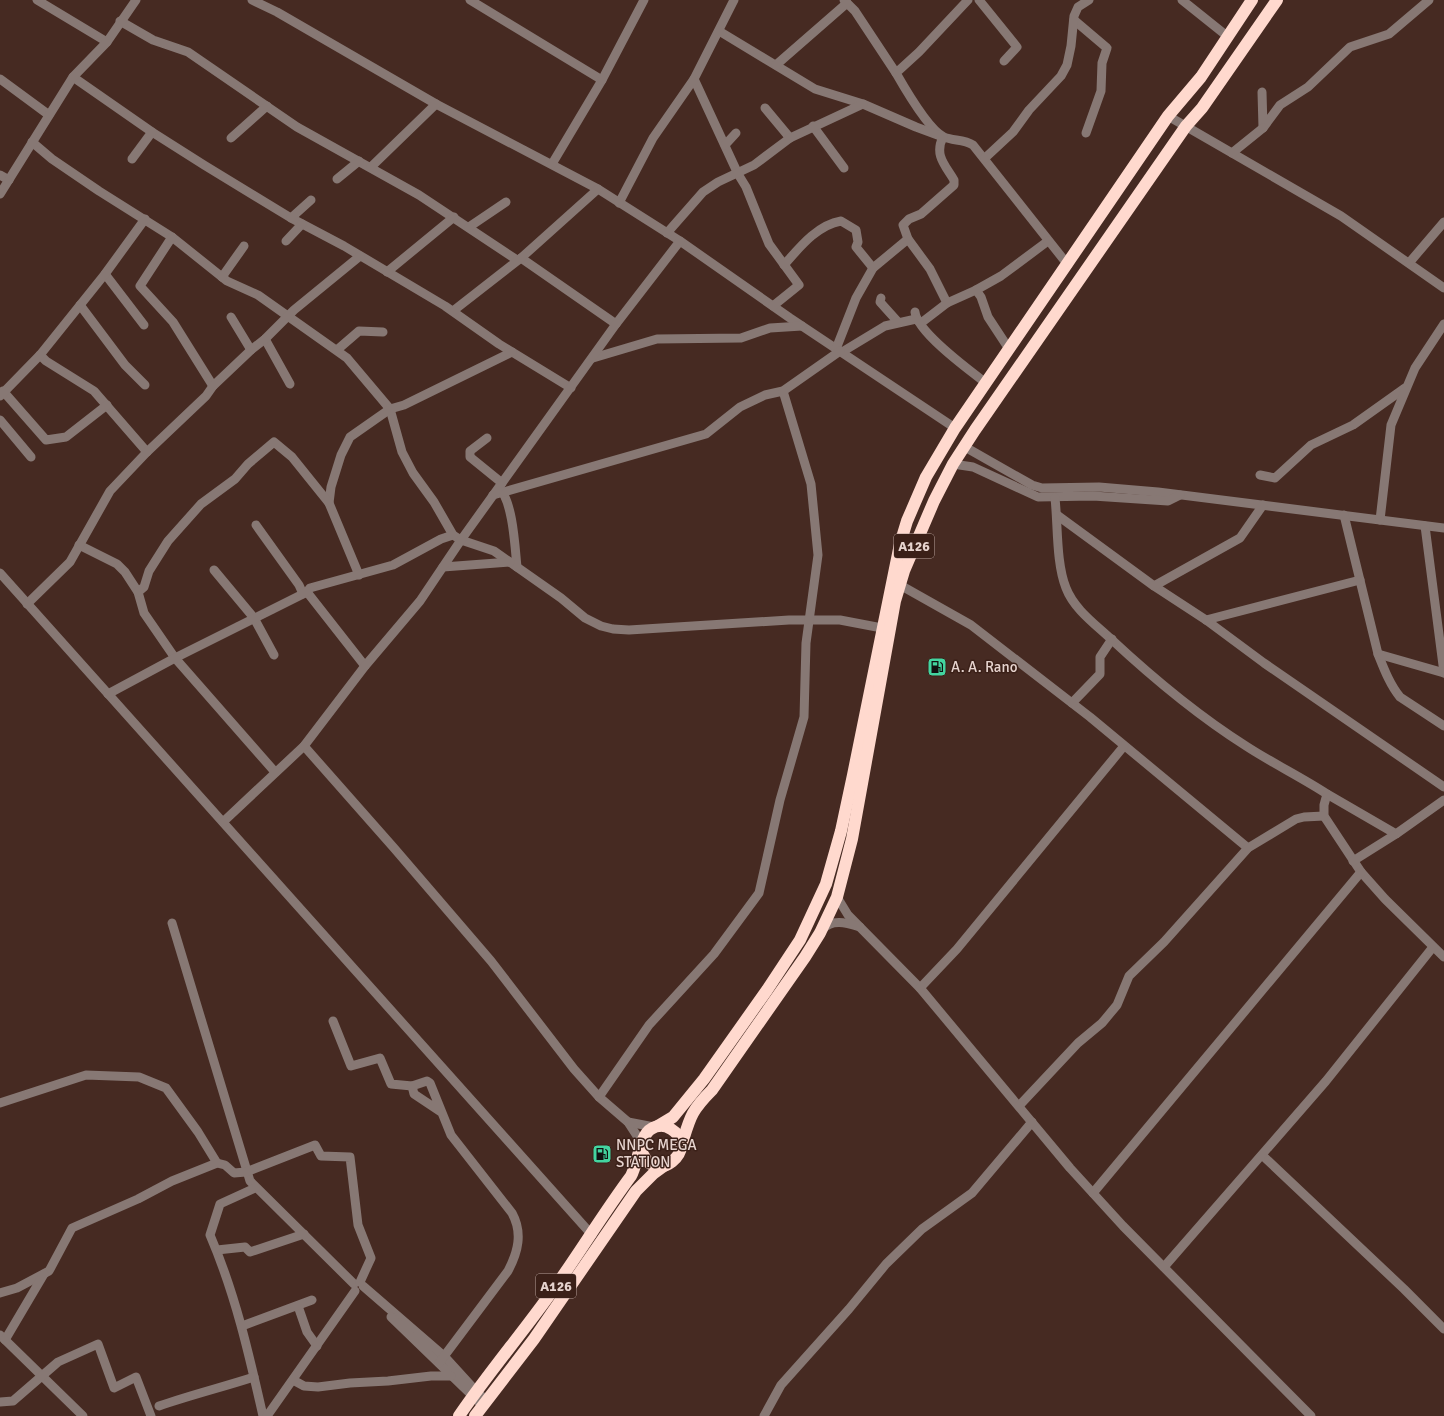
<svg xmlns="http://www.w3.org/2000/svg" width="1444" height="1416" font-family="Signika,sans-serif">
  <style>
    .lines { fill: none; stroke-linecap: round; stroke-linejoin: round }
    .minor { stroke: #877874; stroke-width: 9 }
    .highway { stroke: #ffd9ce; stroke-width: 12 }
    .labels { text-anchor: middle; stroke-width: 3; stroke-linejoin: round; paint-order: stroke }
    .shield { fill: #3b2018; stroke: #b39d97; stroke-width: 1 }
    .shield-label { font-size: 14px; font-weight: bold; fill: #e6d3ce }
    .poi-label { font-size: 15px; fill: #e6d3ce; stroke: #3b2018; text-anchor: start }
  </style>
  <rect width="100%" height="100%" fill="#462a22"/>
  <g class="lines">
    <g class="minor">
      <polyline points="37,0 107,42"/>
      <polyline points="252,0 277,12 436,104 598,189 680,241 790,318 955,428"/>
      <polyline points="470,0 602,80 552,164"/>
      <polyline points="844,0 855,11 896,73"/>
      <path d="M968,0L919,52L896,73C904,87 929,130 944,137C953,141 964,139 973,145L1068,265"/>
      <polyline points="979,0 1017,47 1004,61"/>
      <polyline points="1182,0 1227,36"/>
      <polyline points="1074,20 1107,48 1102,63 1101,91 1086,133"/>
      <polyline points="120,21 153,40 188,52 297,127 419,195 517,260"/>
      <path d="M719,31L815,89L863,104L916,127L943,137C934,155 945,165 954,180V185L921,214L909,219L903,225L908,239L930,269L947,303"/>
      <polyline points="776,65 847,3"/>
      <polyline points="73,77 152,132 204,165 291,218 344,246 445,306 499,344 571,388"/>
      <polyline points="0,79 49,115"/>
      <polyline points="694,79 738,174 746,187 769,244 799,285 773,306"/>
      <polyline points="602,80 644,0"/>
      <polyline points="1262,92 1263,128 1280,105 1308,87 1350,47 1389,34 1429,0"/>
      <polyline points="765,108 790,138"/>
      <polyline points="1168,116 1341,216 1444,288"/>
      <polyline points="813,126 844,168"/>
      <polyline points="231,138 267,106"/>
      <polyline points="32,142 52,159 99,191 172,237 227,281 258,295 347,358 390,409 402,452 413,473 434,502 453,535 461,540 494,551 561,598 585,618 601,626 613,629 629,630 789,620 840,620 882,628"/>
      <polyline points="725,145 736,133"/>
      <polyline points="1232,153 1263,128"/>
      <polyline points="985,158 1013,132 1029,110 1061,76 1067,65 1071,46 1074,16 1078,7 1089,0"/>
      <polyline points="132,159 152,132"/>
      <polyline points="371,167 436,104"/>
      <polyline points="0,175 9,180"/>
      <polyline points="337,179 359,161"/>
      <polyline points="0,194 73,77 107,42 136,0"/>
      <polyline points="619,203 653,138 694,79 734,0"/>
      <polyline points="291,218 311,200"/>
      <polyline points="469,227 506,202"/>
      <polyline points="667,233 703,192 718,182 754,165 790,138 863,104"/>
      <polyline points="172,237 140,286 173,322 213,386"/>
      <polyline points="286,241 302,224"/>
      <polyline points="521,258 616,324"/>
      <polyline points="1409,263 1444,222"/>
      <path d="M784,265C799,248 817,225 841,221L856,230L858,242L856,247L873,268"/>
      <polyline points="387,272 454,217"/>
      <polyline points="105,274 144,325"/>
      <polyline points="222,277 244,246"/>
      <polyline points="976,290 981,297 988,317 1009,349"/>
      <polyline points="881,298 880,302 898,322"/>
      <polyline points="80,305 125,365 145,385"/>
      <polyline points="453,311 521,258 598,189"/>
      <path d="M915,312C917,332 969,370 986,383"/>
      <polyline points="231,317 251,350"/>
      <polyline points="265,339 290,384"/>
      <polyline points="836,349 856,298 873,268 908,239"/>
      <polyline points="337,350 359,331 383,332"/>
      <polyline points="842,352 885,326 916,319 921,323 947,303 976,290 1001,276 1048,241"/>
      <polyline points="40,355 46,361 94,391 147,452"/>
      <polyline points="593,358 657,339 741,338 770,328 802,326"/>
      <polyline points="3,391 46,440 66,437 107,405"/>
      <polyline points="0,396 40,355 105,274 145,219"/>
      <polyline points="0,420 31,457"/>
      <polyline points="487,438 470,451 470,457 502,483"/>
      <polyline points="965,447 1032,485 1042,488 1099,487 1158,492 1444,528"/>
      <polyline points="953,464 973,467 1038,497 1093,496 1168,501 1180,495"/>
      <polyline points="1260,475 1275,478 1311,445 1353,425 1405,388"/>
      <path d="M499,488C513,501 515,548 517,567"/>
      <polyline points="493,495 706,434 740,407 765,395 783,391 840,351"/>
      <path d="M1055,498C1058,525 1056,563 1066,588C1074,609 1095,624 1111,639C1154,679 1197,715 1246,746C1272,763 1301,777 1327,794L1324,805V816L1361,872L1385,899L1444,957"/>
      <polyline points="329,503 331,487 341,455 350,437 390,409 404,405 512,352"/>
      <polyline points="1057,515 1154,586 1206,620 1264,663 1444,787"/>
      <path d="M1344,515L1378,654C1384,669 1390,685 1400,697L1444,726"/>
      <polyline points="1380,520 1391,425 1415,368 1444,324"/>
      <polyline points="256,525 299,585 303,594"/>
      <polyline points="1425,526 1444,673"/>
      <polyline points="79,545 117,564 125,572 138,592 144,613 175,658 275,772"/>
      <polyline points="443,567 510,562"/>
      <polyline points="214,570 254,618 274,655"/>
      <polyline points="0,573 592,1235"/>
      <polyline points="900,585 971,625 1090,717 1248,848"/>
      <polyline points="1154,586 1240,538 1263,505"/>
      <polyline points="138,592 144,587 149,571 168,541 201,504 235,479 248,464 274,442 292,457 329,503 359,575"/>
      <polyline points="307,592 365,666"/>
      <polyline points="27,604 70,562 110,491 147,452 206,396 213,386 251,350 265,339 294,310 360,256"/>
      <polyline points="1206,620 1360,580"/>
      <polyline points="1378,654 1444,673"/>
      <polyline points="108,694 175,658 307,592 310,588 393,565 441,539 453,535"/>
      <polyline points="1072,703 1100,674 1100,657 1112,639"/>
      <polyline points="304,746 394,848 491,961 574,1069 599,1097 628,1122 641,1142"/>
      <polyline points="1327,794 1396,834"/>
      <polyline points="223,822 304,746 365,666 420,601 461,540 616,324 680,241"/>
      <polyline points="1353,861 1396,834 1444,800"/>
      <polyline points="837,897 848,915 920,988 1070,1168 1123,1226 1311,1416"/>
      <polyline points="172,923 250,1181 354,1284"/>
      <path d="M822,930C832,918 847,923 860,927"/>
      <polyline points="920,988 957,949 1124,746"/>
      <polyline points="333,1021 351,1066 380,1058 391,1084 412,1086"/>
      <polyline points="599,1097 649,1025 714,954 759,893 780,800 804,717 806,643 818,555 811,484 783,391"/>
      <polyline points="0,1103 86,1075 139,1077 166,1088 198,1132 217,1163"/>
      <polyline points="1019,1106 1078,1043 1102,1023 1117,1005 1129,976 1164,942 1248,848 1296,819 1304,817 1324,816"/>
      <polyline points="628,1122 654,1127"/>
      <polyline points="1262,1155 1404,1289 1444,1329"/>
      <path d="M255,1188L220,1204L210,1235C235,1293 249,1354 263,1416"/>
      <polyline points="1093,1193 1361,872"/>
      <polyline points="217,1250 245,1247 250,1252 304,1234"/>
      <polyline points="1164,1267 1326,1081 1433,947"/>
      <polyline points="363,1286 445,1357 476,1391 486,1400"/>
      <polyline points="0,1293 17,1288 49,1271 72,1228 138,1199 172,1181 217,1163 225,1165 234,1173 246,1172 315,1145 321,1156 350,1157 358,1225 371,1258 360,1282"/>
      <polyline points="298,1306 307,1332 317,1346"/>
      <polyline points="391,1317 482,1405"/>
      <polyline points="242,1326 312,1300"/>
      <polyline points="0,1335 83,1416"/>
      <polyline points="5,1340 44,1274"/>
      <path d="M439,1363L508,1271C518,1252 523,1233 512,1213L451,1135L430,1083L427,1081L412,1086L414,1094L441,1112"/>
      <polyline points="293,1380 304,1386 318,1387 350,1383 388,1381 431,1376 451,1376"/>
      <polyline points="0,1402 13,1401 58,1362 98,1344 114,1388 136,1377 151,1416"/>
      <path d="M159,1406C191,1395 223,1387 254,1377"/>
      <polyline points="267,1416 355,1291"/>
      <polyline points="764,1416 781,1385 849,1309 886,1264 922,1229 972,1193 1032,1122"/>
    </g>
    <g class="highway">
      <polyline points="658,1126 673,1117 704,1079 767,990 800,940 826,884 841,831 853,775 900,544 907,521 926,477 955,428 1168,116 1201,77 1252,0"/>
      <path d="M681,1147C690,1118 690,1112 712,1090L805,957L820,933L837,897L852,839L895,601L904,571L934,501L953,464L975,430L1186,126L1202,108L1277,0"/>
      <path d="M459,1416C487,1375 519,1337 548,1297C577,1257 602,1215 631,1176C638,1163 640,1135 651,1129C657,1125 665,1125 671,1129C702,1148 653,1190 641,1149"/>
      <polyline points="475,1416 534,1339 636,1191 653,1174 664,1166"/>
    </g>
  </g>
  <defs>
    <g id="fuel-square" transform="scale(1)"><rect x="-9" y="-9" width="18" height="18" rx="4" fill="#43d4a0" stroke="#3b2018"/><path d="M-5.5-6h7V0h2V4h1.3V-2.5L3-4.5l.8-.8L6-3V5H2.5V1h-1V6h-7ZM-4.2-4.7v3.2H.2V-4.7Z" fill="#111"/></g>
  </defs>
  <g fill-rule="evenodd">
    <use href="#fuel-square" x="937" y="667"/>
    <use href="#fuel-square" x="602" y="1154"/>
  </g>
  <g class="labels">
    <g class="shield">
      <rect x="894" y="534" width="40" height="24" rx="3"/>
      <rect x="536" y="1274" width="40" height="24" rx="3"/>
    </g>
    <g class="shield-label">
      <text x="914" y="551">A126</text>
      <text x="556" y="1291">A126</text>
    </g>
    <g class="poi-label">
      <text x="951" y="672">A. A. Rano</text>
      <text x="616" y="1150">NNPC MEGA<tspan x="616" dy="17">STATION</tspan></text>
    </g>
  </g>
</svg>
